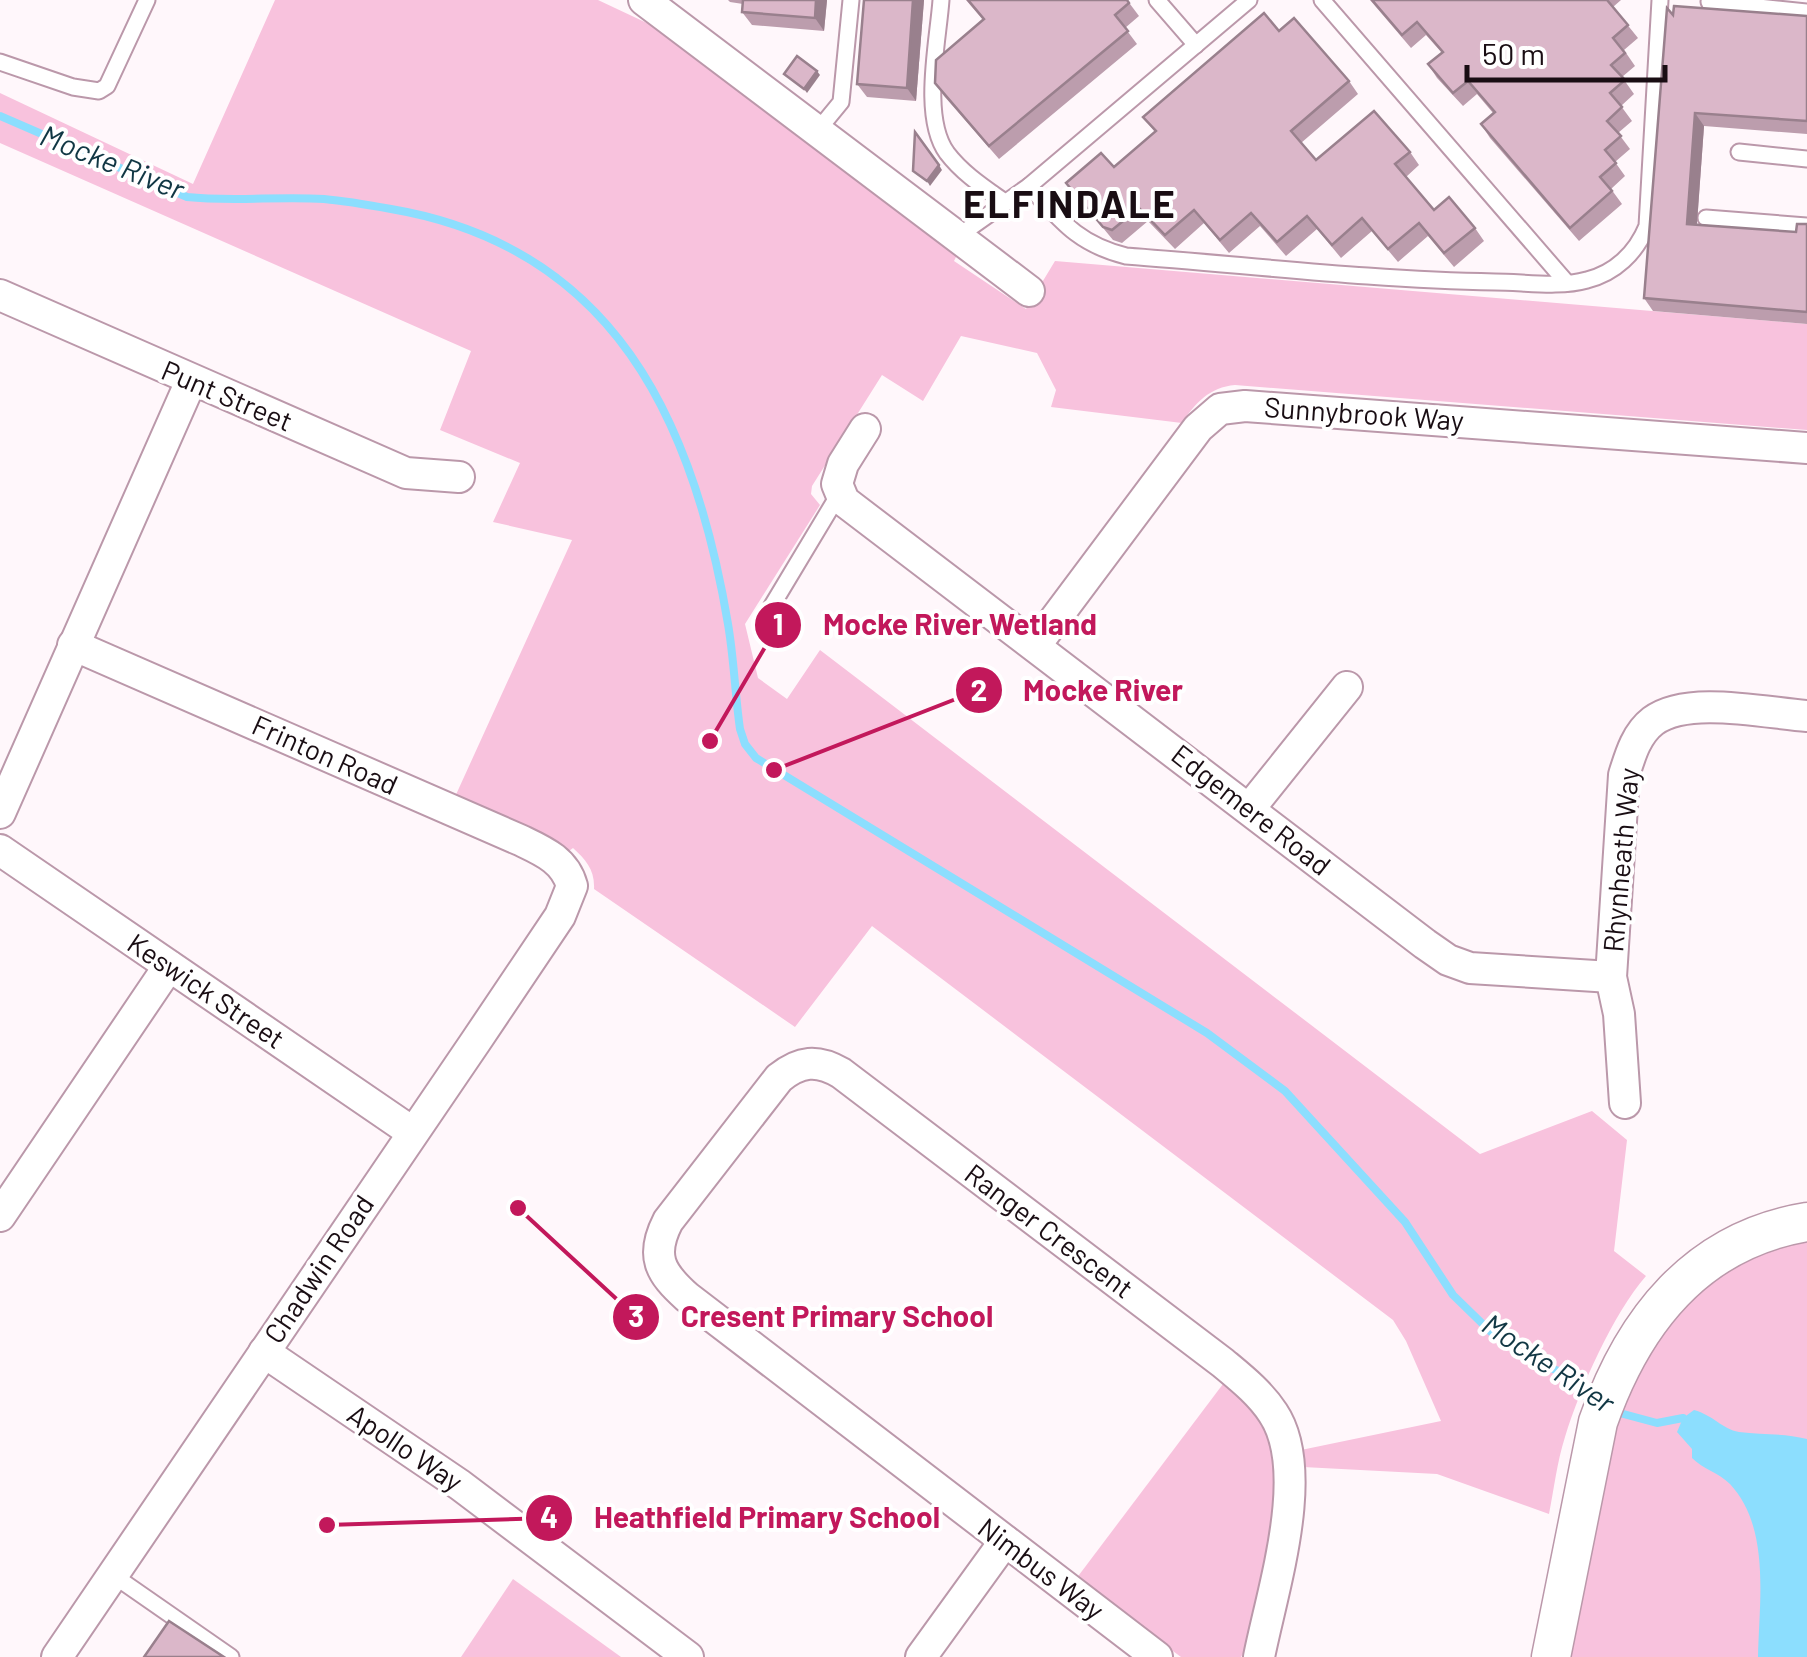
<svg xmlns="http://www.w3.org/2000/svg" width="1807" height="1657" font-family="Barlow,sans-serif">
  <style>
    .green { fill: #f8c2dd }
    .water { fill: #8cdefe }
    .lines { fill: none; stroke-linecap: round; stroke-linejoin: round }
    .stream { stroke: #8cdefe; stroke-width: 8 }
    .service-casing { stroke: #bb98aa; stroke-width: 19 }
    .minor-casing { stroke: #bb98aa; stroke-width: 34 }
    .tertiary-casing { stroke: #bb98aa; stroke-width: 41 }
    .service { stroke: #fff; stroke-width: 15 }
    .minor { stroke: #fff; stroke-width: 30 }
    .tertiary { stroke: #fff; stroke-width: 38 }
    .wall { fill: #bc9dad }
    .shaded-wall { fill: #99808d }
    .building { fill: #dbb7c9; stroke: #99808d; stroke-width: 2.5 }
    .labels { text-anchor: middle; stroke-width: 8; stroke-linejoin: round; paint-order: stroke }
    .street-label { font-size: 28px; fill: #190d13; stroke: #fff }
    .water-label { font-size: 30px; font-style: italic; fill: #113744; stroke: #fff }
    .district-label { font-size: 38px; font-weight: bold; letter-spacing: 2.5px; fill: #190d13; stroke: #fff }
    .leader { fill: none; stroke: #c2185b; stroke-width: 4 }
    .callout-dot { fill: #c2185b; stroke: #fff; stroke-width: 4 }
    .mark-label { font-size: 30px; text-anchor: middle; font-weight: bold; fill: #fff }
    .callout-label { font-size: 30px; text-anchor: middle; font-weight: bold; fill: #c2185b; stroke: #fff; stroke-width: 8; stroke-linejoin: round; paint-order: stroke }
  </style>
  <rect width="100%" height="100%" fill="#fff7fb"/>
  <g class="green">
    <path d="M275,0H598L649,24L958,253L954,261L1026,309L1055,261L1807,324V430L1235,385C1210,387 1195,403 1182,423L1051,407L1056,390L1037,353L961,336L923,401L882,375L812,486L811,494L820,505L745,624L758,678L787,699L820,650L1480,1154L1592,1111L1627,1140L1614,1251L1646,1276C1613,1314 1580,1388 1565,1437C1557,1462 1554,1489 1549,1514L1437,1474L1303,1467L1301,1450L1441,1421L1406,1341L1393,1320L872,926L795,1027L594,889C595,870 586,860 573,848L569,851L454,799L572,540L493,522L520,463L440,430L471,351L0,143V93L193,184Z"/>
    <polygon points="1807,1222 1807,1657 1551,1657 1581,1498 1650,1317"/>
    <polygon points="1226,1380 1256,1411 1273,1446 1279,1490 1249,1643 1241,1657 1181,1657 1076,1579"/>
    <polygon points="513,1579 621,1657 461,1657"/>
  </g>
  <path class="water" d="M1694,1410C1713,1415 1722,1429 1739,1432C1762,1435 1784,1433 1807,1439V1657H1758C1759,1602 1771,1528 1730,1484C1719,1473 1703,1469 1692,1458V1449L1677,1432L1683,1418Z"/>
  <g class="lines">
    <g class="stream">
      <path d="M0,116L187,197C233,202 278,196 324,199C346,201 369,205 391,209C614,247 694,421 728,624C734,659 735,694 740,729L745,744L756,758L1207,1033L1285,1091L1405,1222L1453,1295L1493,1334L1534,1362L1564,1373L1583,1395L1595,1401"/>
      <polyline points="1616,1412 1657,1423 1683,1418"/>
    </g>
    <g class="service-casing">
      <g id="service">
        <path d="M941,0C938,42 921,117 947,153C963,174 985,188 1006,203"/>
        <polyline points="1157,0 1196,45"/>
        <polyline points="1322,0 1567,283"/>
        <polyline points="1709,2 1807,12"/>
        <polyline points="0,62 73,87 99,91 107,86 147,0"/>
        <polyline points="818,130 841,102 851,0"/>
        <polyline points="1739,152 1807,159"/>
        <path d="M1029,186C1061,221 1078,244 1126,256C1248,265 1372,280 1495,282C1524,282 1559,288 1587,280C1615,273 1636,253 1647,226L1660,0"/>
        <polyline points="1706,218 1807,226"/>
        <polyline points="957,237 1029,186 1249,0"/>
        <polyline points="764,619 839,494"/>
        <polyline points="113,1575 231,1657"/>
      </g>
    </g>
    <g class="minor-casing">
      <g id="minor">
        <polyline points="644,0 1029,291"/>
        <polyline points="0,295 406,473 459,477"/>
        <polyline points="865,429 843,464 837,484 844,501 1425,944 1448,960 1470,968 1611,977"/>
        <polyline points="1035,646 1198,428 1220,409 1245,406 1807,448"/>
        <polyline points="1250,808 1347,687"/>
        <polyline points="0,813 191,381"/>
        <polyline points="0,850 412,1132"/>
        <path d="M1625,1103L1619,1014L1611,977L1624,775C1630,756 1636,734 1653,721C1687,695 1766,713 1807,716"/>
        <polyline points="0,1216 169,966"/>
        <polyline points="264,1352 460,1485 688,1657"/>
        <path d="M57,1657L476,1041L560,916L572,886C565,860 543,851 520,840L73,645"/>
        <polyline points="921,1657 1005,1541"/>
        <path d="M1157,1657L687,1297C660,1273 650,1256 668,1221L779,1078C800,1061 817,1059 841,1073L1223,1363C1241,1378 1260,1393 1273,1413C1312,1471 1272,1591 1259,1657"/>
      </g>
    </g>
    <g class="tertiary-casing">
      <path id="tertiary" d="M1551,1657L1598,1422C1633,1322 1696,1240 1807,1222"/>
    </g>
    <use href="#service" class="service"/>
    <use href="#minor" class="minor"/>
    <use href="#tertiary" class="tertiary"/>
  </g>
  <g class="wall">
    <polygon points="728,0 827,0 824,31 752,25 742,12 743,4 730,2"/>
    <polygon points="864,0 924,0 916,101 867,97 857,84"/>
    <polygon points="966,0 1127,0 1139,16 1125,28 1137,44 999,159 944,96 935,83 983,20"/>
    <polygon points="1370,0 1621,0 1613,7 1638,38 1624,50 1635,66 1622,77 1634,94 1621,106 1632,121 1618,133 1630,149 1615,162 1625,176 1611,189 1622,204 1579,241 1490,138 1481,124 1493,113 1477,94 1463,106 1437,78 1428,64 1442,53 1426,35 1411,48"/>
    <polygon points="1673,15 1807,16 1807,134 1704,126 1697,224 1796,232 1807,224 1807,324 1653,311 1644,298"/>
    <polygon points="1279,31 1349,81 1358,94 1301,143 1316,160 1410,152 1419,165 1406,177 1434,210 1475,228 1484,241 1454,267 1428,236 1398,262 1372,231 1341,258 1317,229 1286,256 1260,226 1229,253 1204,223 1175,249 1148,221 1122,243 1113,240 1066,183 1114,167 1155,132 1143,117"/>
  </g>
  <g class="shaded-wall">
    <polygon points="816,0 827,0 824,31 815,18"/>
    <polygon points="913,0 924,0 916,101 907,88"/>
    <polygon points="817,71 820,75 807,93 804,89"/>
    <polygon points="1695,113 1704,126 1696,236 1687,224"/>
    <polygon points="939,165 942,170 930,186 927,181"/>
  </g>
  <g class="building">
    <polygon points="743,0 816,0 815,18 742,12"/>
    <polygon points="864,0 913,0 907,88 857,84"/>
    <polygon points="968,0 1127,0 1129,3 1115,15 1128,31 989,146 935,83 936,60 984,19"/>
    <polygon points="1372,0 1607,0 1628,25 1613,38 1625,53 1611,65 1625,80 1610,93 1622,107 1607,121 1621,136 1605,150 1616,163 1600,177 1612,191 1570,228 1481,124 1495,112 1468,81 1453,93 1428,64 1443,52 1417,22 1402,35"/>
    <polygon points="1674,6 1807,16 1807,121 1695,113 1687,224 1796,232 1797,224 1807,224 1807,312 1644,298 1667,8 1673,15"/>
    <polygon points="1264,13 1279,31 1294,18 1349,81 1291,131 1316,160 1374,111 1410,152 1395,164 1434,210 1449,197 1475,228 1444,253 1419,223 1388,249 1362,218 1332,245 1307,216 1277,242 1251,213 1220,240 1194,210 1165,235 1139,208 1112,230 1103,227 1066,183 1101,153 1114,167 1156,131 1143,117"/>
    <polygon points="797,56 817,71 804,89 784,74"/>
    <polygon points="915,132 939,165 927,181 913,171"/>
    <polygon points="169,1621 224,1657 144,1657"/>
  </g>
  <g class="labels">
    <g class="street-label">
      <text transform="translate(227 396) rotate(23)" y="10">Punt Street</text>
      <text transform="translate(1364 414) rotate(4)" y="10">Sunnybrook Way</text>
      <text transform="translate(325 755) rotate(24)" y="10">Frinton Road</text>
      <text transform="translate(1251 810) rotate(38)" y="10">Edgemere Road</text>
      <text transform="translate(1621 860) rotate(-85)" y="10">Rhynheath Way</text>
      <text transform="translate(206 991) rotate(34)" y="10">Keswick Street</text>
      <text transform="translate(1049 1231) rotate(37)" y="10">Ranger Crescent</text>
      <text transform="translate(319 1269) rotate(-56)" y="10">Chadwin Road</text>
      <text transform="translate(405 1448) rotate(34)" y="10">Apollo Way</text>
      <text transform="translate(1041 1569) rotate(37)" y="10">Nimbus Way</text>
    </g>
    <g class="water-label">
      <text transform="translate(112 163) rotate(22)" y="10">Mocke River</text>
      <text transform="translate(1548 1364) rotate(34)" y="10">Mocke River</text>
    </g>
    <g class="district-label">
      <text x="1070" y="218">ELFINDALE</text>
    </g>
  </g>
  <path class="leader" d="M710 741L778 625M774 770L979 690M518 1208L636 1317M327 1525L549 1518"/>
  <g class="callout-dot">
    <circle cx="710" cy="741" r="10"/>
    <circle cx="774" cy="770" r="10"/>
    <circle cx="518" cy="1208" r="10"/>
    <circle cx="327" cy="1525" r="10"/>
    <circle cx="778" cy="625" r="25"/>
    <circle cx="979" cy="690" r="25"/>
    <circle cx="636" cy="1317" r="25"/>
    <circle cx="549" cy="1518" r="25"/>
  </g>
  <g class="mark-label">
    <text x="778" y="635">1</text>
    <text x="979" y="701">2</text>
    <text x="636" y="1327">3</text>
    <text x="549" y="1528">4</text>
  </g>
  <g class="callout-label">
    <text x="960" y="635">Mocke River Wetland</text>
    <text x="1103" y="701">Mocke River</text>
    <text x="837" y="1327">Cresent Primary School</text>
    <text x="767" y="1528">Heathfield Primary School</text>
  </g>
  <path d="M1467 65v15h198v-15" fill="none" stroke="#190d13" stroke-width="5"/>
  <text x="1482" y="65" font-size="30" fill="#190d13" stroke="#ffffff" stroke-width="8" paint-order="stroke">50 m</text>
</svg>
